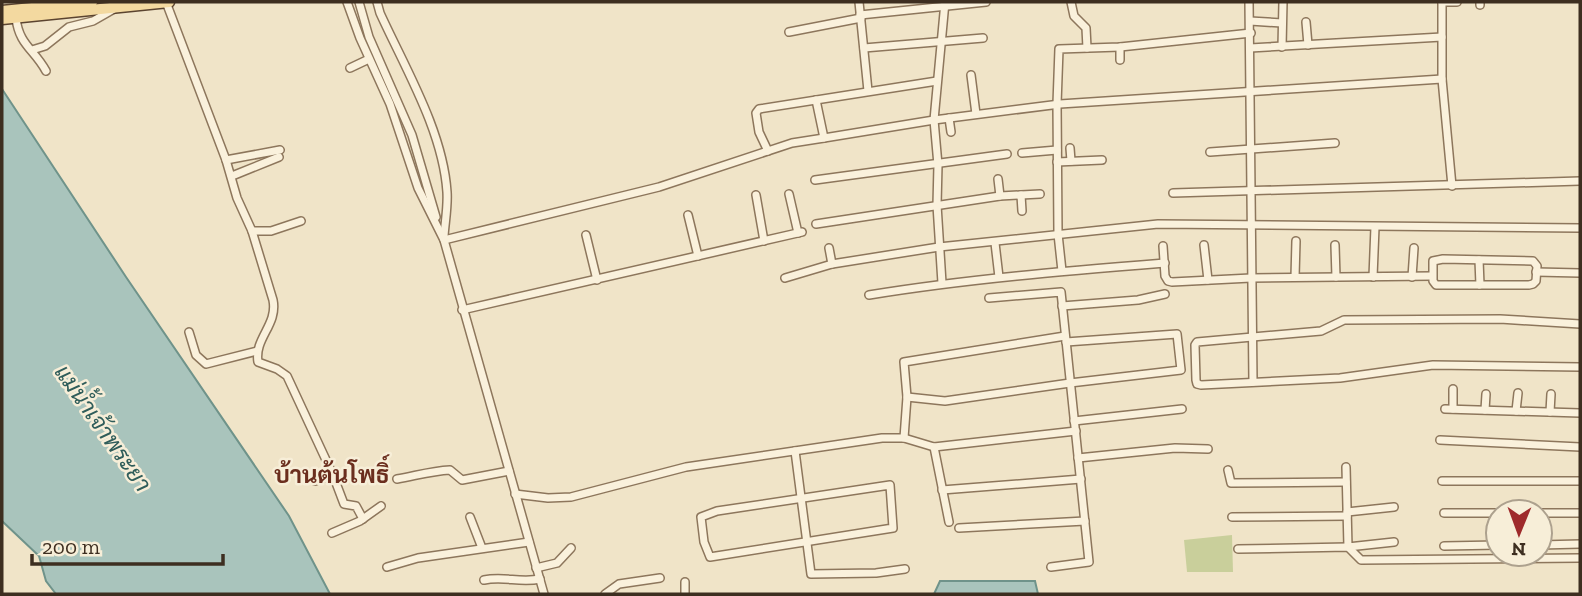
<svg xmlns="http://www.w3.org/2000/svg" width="1582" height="596" font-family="'Zilla Slab',Sarabun,serif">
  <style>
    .green { fill: #c9cf9b }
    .water { fill: #a9c4bc; stroke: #6f938a; stroke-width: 2 }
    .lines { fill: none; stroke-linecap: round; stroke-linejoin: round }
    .minor-casing { stroke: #8d765c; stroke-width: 10 }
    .primary-casing { stroke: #5b4430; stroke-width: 13 }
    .minor { stroke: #faf1dc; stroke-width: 7 }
    .primary { stroke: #f3d9a0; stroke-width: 10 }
    .labels { text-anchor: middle; stroke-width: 5; stroke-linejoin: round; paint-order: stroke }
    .water-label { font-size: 23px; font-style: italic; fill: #2f5d5a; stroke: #f7eed8 }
    .quarter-label { font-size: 24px; font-weight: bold; fill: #6b2e1e; stroke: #f7eed8 }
  </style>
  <rect width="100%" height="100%" fill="#f0e4c8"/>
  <polygon class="green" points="1232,535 1233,572 1187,572 1184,540"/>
  <g class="water">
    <polygon points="2,89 126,277 289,516 330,594 56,594 46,581 39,556 2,521"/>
    <polygon points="940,581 1035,581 1038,594 934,594"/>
  </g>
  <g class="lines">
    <g class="minor-casing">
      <g id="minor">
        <path d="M166,2L226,160L237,198L252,231L273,300C278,325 254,338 258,362L277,369L287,376L333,475L344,504L356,506L363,519"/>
        <polyline points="347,2 360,38 390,104 418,188 444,240 544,594"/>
        <polyline points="359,2 369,37 412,135 436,217"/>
        <path d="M377,2L380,13C405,68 443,131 447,192C448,206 445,222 444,236"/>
        <polyline points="859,2 868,91"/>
        <polyline points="1071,2 1074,16 1086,28 1087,48"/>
        <polyline points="1249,2 1253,382"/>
        <polyline points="1442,2 1442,79 1452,186"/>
        <polyline points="1442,2 1457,2"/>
        <polyline points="1480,2 1480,5"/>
        <polyline points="860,15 986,2"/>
        <path d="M16,18C19,45 34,49 46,71"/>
        <polyline points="1250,21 1282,23"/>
        <polyline points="1306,22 1308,45"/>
        <polyline points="789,32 861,18"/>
        <polyline points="1282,47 1283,2"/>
        <polyline points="864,48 983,38"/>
        <polyline points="1250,48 1442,37"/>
        <polyline points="32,50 45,46 69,27 93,21 114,9"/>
        <polyline points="1120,60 1120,47"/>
        <polyline points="350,68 369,59"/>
        <polyline points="971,75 976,114"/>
        <polyline points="816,100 824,138"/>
        <polyline points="949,118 951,132"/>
        <polyline points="1070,148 1071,161"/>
        <polyline points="768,151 759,132 756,113 759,109 937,81"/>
        <polyline points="1210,152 1335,143"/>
        <polyline points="1022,153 1057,150"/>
        <polyline points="226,160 280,150"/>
        <polyline points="1057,162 1102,160"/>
        <polyline points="232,176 279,157"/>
        <polyline points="998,179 1000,196"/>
        <polyline points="815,180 1007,154"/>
        <polyline points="1173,193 1580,181"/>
        <polyline points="789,194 798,233"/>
        <polyline points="756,195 764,241"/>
        <polyline points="1021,195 1022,211"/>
        <polyline points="688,215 698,256"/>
        <polyline points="816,224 1000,196 1040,194"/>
        <polyline points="252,231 271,231 301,221"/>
        <polyline points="586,235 597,280"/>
        <polyline points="444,240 659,187 792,143 824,138 934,120 1060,104 1442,79"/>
        <polyline points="995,243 999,277"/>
        <polyline points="1204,245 1208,280"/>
        <polyline points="1335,245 1336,277"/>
        <polyline points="1163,246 1165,276 1168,281 1172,282 1251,278 1432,276"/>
        <polyline points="829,248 832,264"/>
        <polygon points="1443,259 1533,261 1537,266 1536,281 1533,284 1529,285 1436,285 1433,281 1433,261"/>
        <polyline points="1479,260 1480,285"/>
        <polyline points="1062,271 1058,234 1057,104 1059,49 1120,47 1251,33"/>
        <polyline points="1536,272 1580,273"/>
        <polyline points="1295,277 1296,241"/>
        <polyline points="1373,277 1375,227"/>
        <polyline points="1412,277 1414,248"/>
        <polyline points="785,278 832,264 939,247 1158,224 1580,228"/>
        <polyline points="942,283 937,205 938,165 934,120 945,2"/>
        <path d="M869,295C967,279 1066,271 1165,263"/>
        <polyline points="989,298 1061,292 1089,562 1051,567"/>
        <polyline points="1062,306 1138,300 1165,294"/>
        <polyline points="462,310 802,232"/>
        <polyline points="1580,324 1500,319 1344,320 1321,331 1197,342 1195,345 1196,380 1197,384 1201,385 1340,378 1433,365 1580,367"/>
        <polyline points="189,332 196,355 206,364 257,351"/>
        <polyline points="1453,389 1453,409"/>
        <polyline points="907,397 945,401 1070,383 1181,370 1177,334 1066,342"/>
        <polyline points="1445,409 1580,413"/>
        <polyline points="1485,410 1486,394"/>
        <polyline points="1516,411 1518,393"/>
        <polyline points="1550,412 1551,394"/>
        <polyline points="1074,421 1182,409"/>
        <polyline points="904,438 907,397 904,362 1065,336"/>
        <polyline points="1440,440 1580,447"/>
        <polyline points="934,447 949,522"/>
        <polyline points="795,451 811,574 876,573 905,569"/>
        <polyline points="1078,458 1175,448 1208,449"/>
        <polyline points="1346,467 1348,547 1394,542"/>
        <polyline points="1228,470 1231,483 1346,482"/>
        <path d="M397,479C415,476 431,471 450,470L462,480L509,471"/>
        <polyline points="315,481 333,475"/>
        <polyline points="1442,481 1580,481"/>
        <polygon points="890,485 893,528 710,557 704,542 701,517 717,511"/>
        <polyline points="942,490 1081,479"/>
        <polyline points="515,494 548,498 571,497 686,467 882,438 904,438 934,447 1076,431"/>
        <polyline points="1347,512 1394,507"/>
        <polyline points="1444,513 1498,513"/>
        <polyline points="1540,513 1580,513"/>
        <polyline points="470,517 482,548"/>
        <polyline points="1232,517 1347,516"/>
        <polyline points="959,528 1085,521"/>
        <polyline points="332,533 360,521 381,506"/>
        <polyline points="1540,545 1580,544"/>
        <polyline points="1444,546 1498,545"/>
        <polyline points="1238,549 1348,547 1361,560 1580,558"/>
        <polyline points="387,567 418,558 529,542"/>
        <polyline points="536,568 557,563 571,548"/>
        <path d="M484,580C504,576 520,583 540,579"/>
        <polyline points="605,594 619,584 660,578"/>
        <polyline points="685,594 685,582"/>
      </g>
    </g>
    <g class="primary-casing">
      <g id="primary">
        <polyline points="2,11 92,2"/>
        <polyline points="2,19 169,2"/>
      </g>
    </g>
    <use href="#minor" class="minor"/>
    <use href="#primary" class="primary"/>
  </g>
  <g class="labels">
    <g class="water-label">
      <text transform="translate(103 428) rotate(55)" y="8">แม่น้ำเจ้าพระยา</text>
    </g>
    <g class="quarter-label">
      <text x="332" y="483">บ้านต้นโพธิ์</text>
    </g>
  </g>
  <rect width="1582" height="596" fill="none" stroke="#3d2e20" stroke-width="7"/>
  <g transform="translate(1519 533) rotate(181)"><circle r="33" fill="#f7eed8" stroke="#ada18e" stroke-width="2"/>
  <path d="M0-5L12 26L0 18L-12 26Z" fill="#9e2a2b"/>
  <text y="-10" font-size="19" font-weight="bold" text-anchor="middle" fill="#3d2e20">N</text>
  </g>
  <path d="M32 554v10h191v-10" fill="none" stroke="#3d2e20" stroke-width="3.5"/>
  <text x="42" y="554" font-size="21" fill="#3d2e20" stroke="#f7eed8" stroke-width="5" paint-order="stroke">200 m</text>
</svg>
